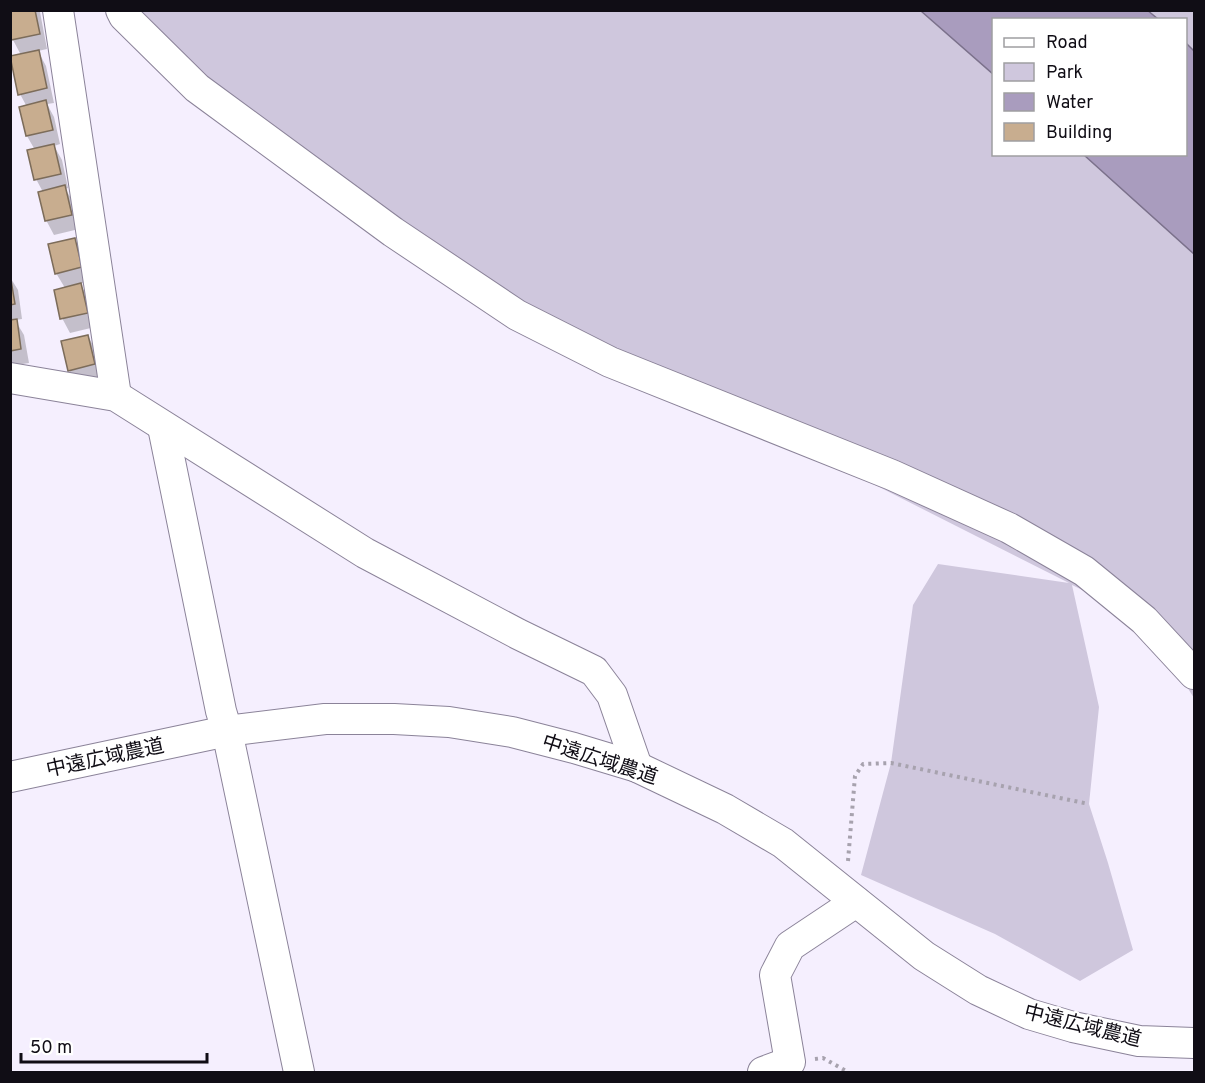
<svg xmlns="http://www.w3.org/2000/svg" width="1205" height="1083" font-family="Overpass,'Noto Sans JP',sans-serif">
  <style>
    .green { fill: #cfc7dd; fill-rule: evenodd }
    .water { fill: #a99cbe; stroke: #7b718b; stroke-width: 1.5 }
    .shadow { fill: #0003 }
    .building { fill: #c8ad8f; stroke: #7c6c5a; stroke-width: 1.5 }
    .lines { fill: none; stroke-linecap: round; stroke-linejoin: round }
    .minor-casing { stroke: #8b8399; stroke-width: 32 }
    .path { stroke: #a7a2ae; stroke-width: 4; stroke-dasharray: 3 4.5; stroke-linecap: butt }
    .minor { stroke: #fff; stroke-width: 30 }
    .labels { text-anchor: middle; stroke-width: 4.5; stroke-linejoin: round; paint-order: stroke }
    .street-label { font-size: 20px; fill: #100d15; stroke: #fff }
  </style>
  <rect width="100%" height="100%" fill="#f5effe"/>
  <path class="green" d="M128,11H1194V698L1144,620L1072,585L1099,707L1089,804L1108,863L1133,950L1080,981L995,934L861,875L891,763L913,605L938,564L1069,583L707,400L533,323L368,214ZM994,20H1186V154H994Z"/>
  <g class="water">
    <polygon points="1147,10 1158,19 994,20 993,74 921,11"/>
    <polygon points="1186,43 1194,51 1194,254 1084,155 1186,154"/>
  </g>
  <g class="shadow">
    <polygon points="10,10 40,12 47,49 38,51 46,66 54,103 47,104 54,117 60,144 54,146 62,160 68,188 65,189 73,201 79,229 54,235 46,220 43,192 36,179 35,150 27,136 27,107 20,94 21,55 13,40 10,30"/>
    <polygon points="74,239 83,254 89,281 80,284 89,299 95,327 70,333 62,318 65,288 56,273"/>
    <polygon points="10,277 18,290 22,319 15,320 24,335 29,363 10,366"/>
    <polygon points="88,336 96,351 102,379 77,384 69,370"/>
  </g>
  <g class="building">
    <polygon points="10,10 35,10 40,34 11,40"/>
    <polygon points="39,50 47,88 18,95 10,56"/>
    <polygon points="46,100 53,130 26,136 19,107"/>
    <polygon points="54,144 61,174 34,180 27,150"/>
    <polygon points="65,185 72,215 45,221 38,192"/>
    <polygon points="75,238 82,267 55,274 48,244"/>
    <polygon points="10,274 15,304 10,305"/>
    <polygon points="81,283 88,313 60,319 54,290"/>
    <polygon points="17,319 21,349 10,351 10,320"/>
    <polygon points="88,335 95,364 68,371 61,341"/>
  </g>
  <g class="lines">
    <g class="minor-casing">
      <g id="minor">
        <polyline points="58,10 116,396"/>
        <polyline points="121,10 124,16 197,88 393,232 517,315 610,362 892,475 1009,528 1084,571 1144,620 1194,674"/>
        <polyline points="10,378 116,396 365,553 518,634 594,671 612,695 637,767"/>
        <polyline points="163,427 221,711 227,731 299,1072"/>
        <polyline points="10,777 227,731 325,719 394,719 449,722 512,732 574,748 637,767 725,809 783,843 924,956 978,990 1029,1014 1073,1027 1139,1041 1194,1043"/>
        <polyline points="763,1072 790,1062 775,975 790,946 856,902"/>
      </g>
    </g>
    <g class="path">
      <polyline points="848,861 855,776 863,764 891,763 1089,804"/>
      <polyline points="815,1059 823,1058 848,1072"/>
    </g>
    <use href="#minor" class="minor"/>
  </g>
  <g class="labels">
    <g class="street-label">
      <text transform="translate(105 757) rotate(-12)" y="7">中遠広域農道</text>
      <text transform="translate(600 759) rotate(18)" y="7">中遠広域農道</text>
      <text transform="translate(1083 1025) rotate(14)" y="7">中遠広域農道</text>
    </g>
  </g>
  <rect width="1205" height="1083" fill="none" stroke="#100d15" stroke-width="24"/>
  <rect x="992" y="18" width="195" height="138" fill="#ffffff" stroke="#9f9ea1" stroke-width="1.5"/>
  <rect x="1004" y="38" width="30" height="9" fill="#ffffff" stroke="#9f9ea1" stroke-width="1.5"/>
  <text x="1046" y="48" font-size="18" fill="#100d15">Road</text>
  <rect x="1004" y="63" width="30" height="18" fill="#cfc7dd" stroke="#9f9ea1" stroke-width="1.5"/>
  <text x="1046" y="78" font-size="18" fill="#100d15">Park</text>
  <rect x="1004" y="93" width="30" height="18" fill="#a99cbe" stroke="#9f9ea1" stroke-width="1.5"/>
  <text x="1046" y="108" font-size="18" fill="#100d15">Water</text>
  <rect x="1004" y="123" width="30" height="18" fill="#c8ad8f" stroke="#9f9ea1" stroke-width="1.5"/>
  <text x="1046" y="138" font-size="18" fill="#100d15">Building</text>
  <path d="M21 1053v9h186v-9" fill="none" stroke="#100d15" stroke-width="3"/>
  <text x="30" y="1053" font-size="18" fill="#100d15" stroke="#ffffff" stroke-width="4.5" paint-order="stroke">50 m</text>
</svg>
